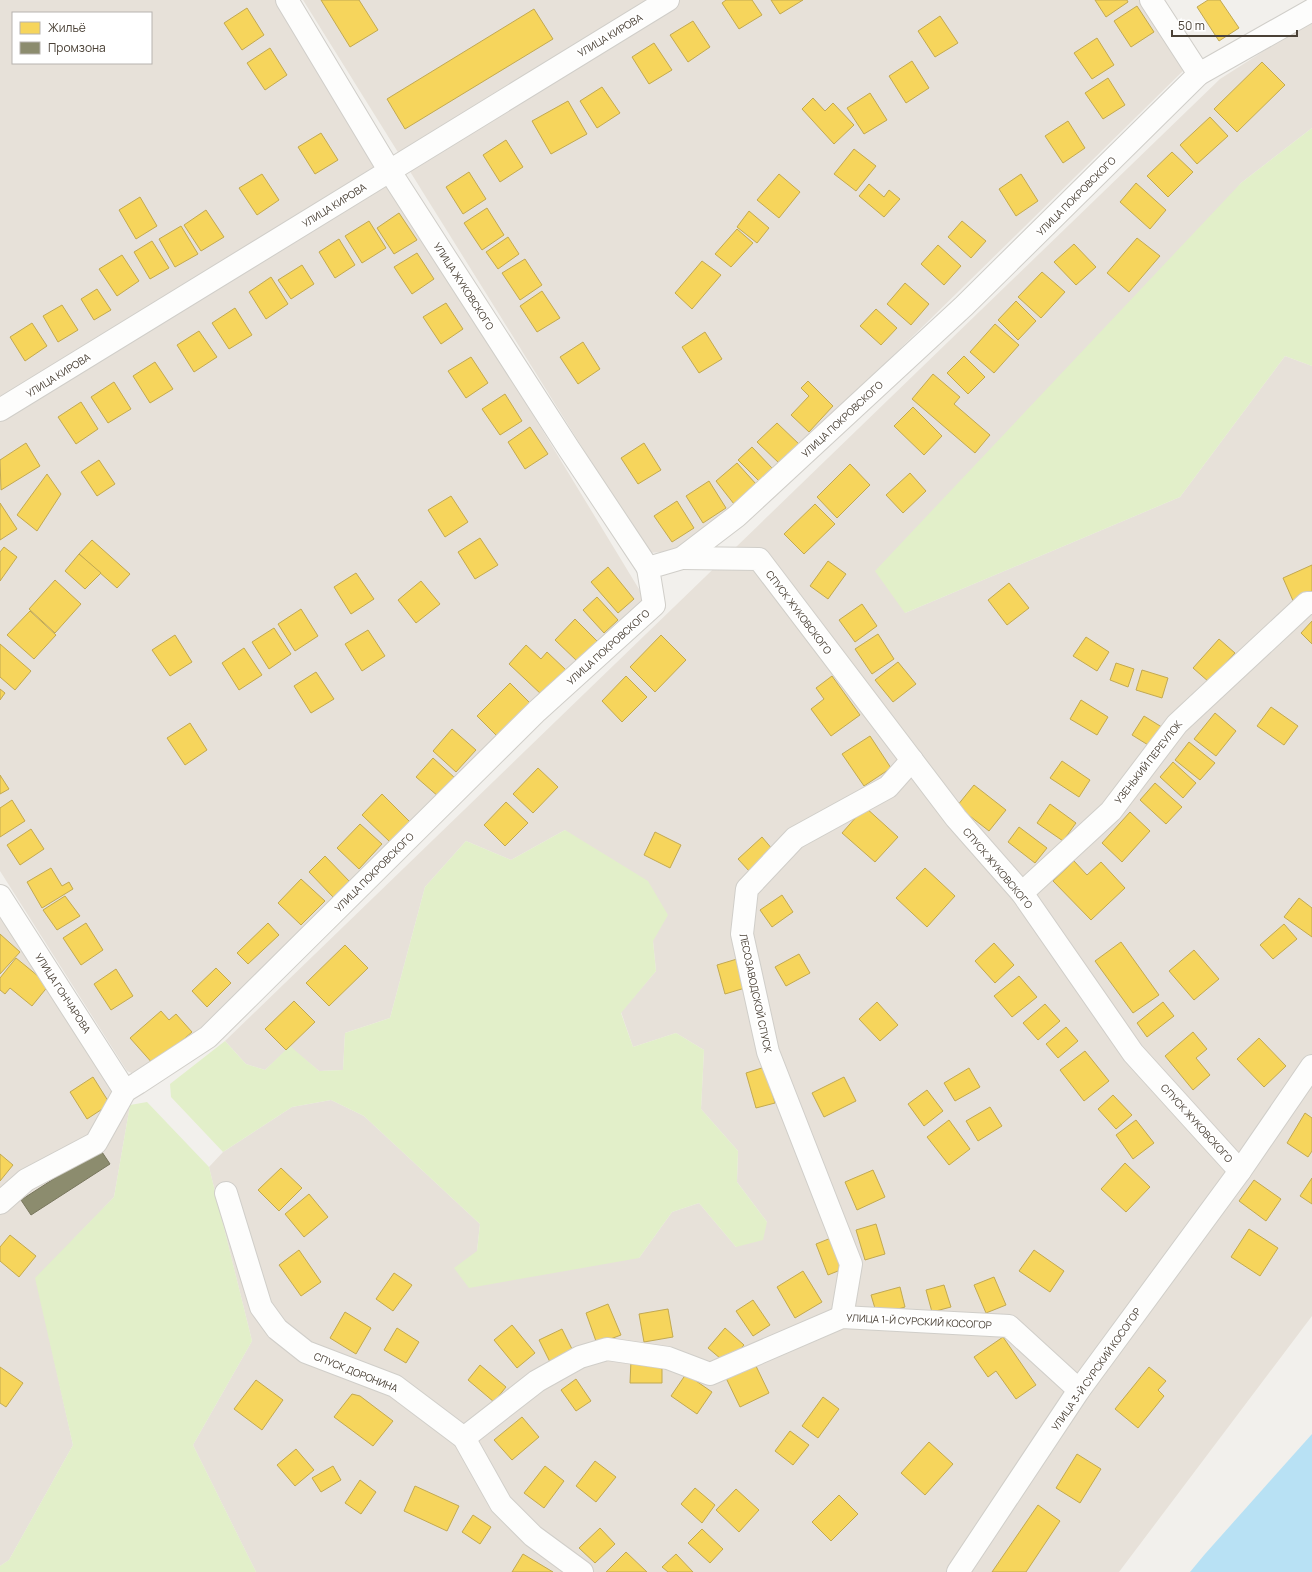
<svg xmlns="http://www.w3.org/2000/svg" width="1312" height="1572" font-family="Manrope,sans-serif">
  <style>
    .residential { fill: #e7e1d9; fill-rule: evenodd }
    .green { fill: #e2efc9 }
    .water { fill: #b8e1f4 }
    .homes { fill: #f6d55c; stroke: #c2a951 }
    .industry { fill: #8c8c6e; stroke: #78765d }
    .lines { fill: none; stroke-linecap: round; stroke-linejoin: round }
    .minor-casing { stroke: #d0cec9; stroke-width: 24 }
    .minor { stroke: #fdfdfc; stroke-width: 22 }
    .labels { text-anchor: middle; stroke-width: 4; stroke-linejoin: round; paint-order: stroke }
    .street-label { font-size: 10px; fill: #4a4136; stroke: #fff }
  </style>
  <rect width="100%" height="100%" fill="#f2f0ec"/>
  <g class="residential">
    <path d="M0,0H281L645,599L203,1033L141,1077L127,1071L0,871ZM13,13H151V63H13Z"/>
    <polygon points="303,0 1144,0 1187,67 739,507 677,551 648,553"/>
    <polygon points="1312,20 1312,128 1241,183 905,613 1180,497 1285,356 1312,366 1312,1316 1119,1572 256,1572 193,1445 252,1341 209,1167 223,1152 292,1107 331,1100 364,1116 480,1224 477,1251 639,1258 672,1212 699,1203 736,1247 767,1222 737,1182 738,1151 701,1109 704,1050 676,1033 633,1047 621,1012 656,971 653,941 565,830 511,860 466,841 425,887 390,1018 345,1033 343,1070 319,1071 290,1047 265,1070 246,1064 225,1041 1220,79"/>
    <polygon points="0,908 130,1105 114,1197 36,1278 73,1445 9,1560 0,1566"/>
  </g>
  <g class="green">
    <polygon points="1312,128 1312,366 1285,356 1180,497 905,613 875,571 1241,183"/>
    <polygon points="565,830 648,881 668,915 653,941 656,971 621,1013 633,1047 676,1033 704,1050 701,1109 738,1151 737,1182 767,1222 763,1240 736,1247 699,1203 672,1212 639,1258 469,1288 454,1268 477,1251 480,1224 364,1116 331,1100 292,1107 223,1152 171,1097 170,1084 225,1041 246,1064 265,1070 290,1046 319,1071 343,1070 345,1033 390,1018 425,887 466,841 511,860"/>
    <polygon points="147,1102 209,1167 252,1341 193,1445 256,1572 0,1572 0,1566 9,1560 73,1445 35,1278 114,1197 130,1105"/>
  </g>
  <polygon class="water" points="1312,1434 1312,1572 1190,1572 1205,1554"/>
  <g class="homes">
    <polygon points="321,0 359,0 378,30 350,47"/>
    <polygon points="726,0 752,0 762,15 739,29 722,3"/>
    <polygon points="771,0 803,0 780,14"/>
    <polygon points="1095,0 1127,0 1128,2 1106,17"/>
    <polygon points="1208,0 1220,0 1239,28 1219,41 1197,7"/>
    <polygon points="1137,6 1154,32 1131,47 1114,21"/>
    <polygon points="247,8 264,35 242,50 224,23"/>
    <polygon points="534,9 553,39 405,129 387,99"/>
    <polygon points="940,16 958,43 935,57 918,31"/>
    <polygon points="693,21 710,47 688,62 670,35"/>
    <polygon points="1097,38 1114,65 1092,79 1074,53"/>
    <polygon points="654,43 672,70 649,84 632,57"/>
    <polygon points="270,48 287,75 265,90 247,63"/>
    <polygon points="912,61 929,88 906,103 889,76"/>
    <polygon points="1262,62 1285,85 1237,132 1214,109"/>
    <polygon points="1108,78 1125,105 1103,119 1085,93"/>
    <polygon points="602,87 620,113 597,128 580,101"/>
    <polygon points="870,93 887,120 864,134 847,108"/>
    <polygon points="813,98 825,111 833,103 854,125 834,144 802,109"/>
    <polygon points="568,101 587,134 551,154 532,121"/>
    <polygon points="1210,117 1228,136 1197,164 1180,145"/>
    <polygon points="1068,121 1085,148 1063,163 1045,136"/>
    <polygon points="321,133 338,160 315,174 298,147"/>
    <polygon points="506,140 523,167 500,182 483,155"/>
    <polygon points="854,149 876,166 856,191 834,174"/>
    <polygon points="1172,152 1193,172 1168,197 1147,176"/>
    <polygon points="469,172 486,199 463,214 446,187"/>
    <polygon points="262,174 279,200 257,215 239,188"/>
    <polygon points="779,174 800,192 779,218 757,200"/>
    <polygon points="1021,174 1038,201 1016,216 999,189"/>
    <polygon points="1136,183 1166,210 1150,229 1120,202"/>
    <polygon points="869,184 884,197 889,190 900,199 884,217 859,196"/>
    <polygon points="140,197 157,226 136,239 119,210"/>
    <polygon points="487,208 504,235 482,250 464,223"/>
    <polygon points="206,210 224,237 201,251 184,225"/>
    <polygon points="749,211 769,228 757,243 737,227"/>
    <polygon points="399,213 417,240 394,254 377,228"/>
    <polygon points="369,221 386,248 362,263 345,236"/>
    <polygon points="962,221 986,241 971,258 948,237"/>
    <polygon points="181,226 198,254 175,267 159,239"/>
    <polygon points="737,229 753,243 731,267 715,254"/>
    <polygon points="508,237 519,254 498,269 486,252"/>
    <polygon points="1137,238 1160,256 1129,292 1107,273"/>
    <polygon points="339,239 355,265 335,278 319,252"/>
    <polygon points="152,241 169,268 150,279 134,252"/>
    <polygon points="1074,244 1096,267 1076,285 1054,262"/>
    <polygon points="938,245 961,266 944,285 921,264"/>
    <polygon points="417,253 434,279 412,294 394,267"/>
    <polygon points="122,255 139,281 117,296 99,269"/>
    <polygon points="525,259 542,285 520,300 502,273"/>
    <polygon points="702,261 721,275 692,309 675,293"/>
    <polygon points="302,265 314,284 291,299 278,280"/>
    <polygon points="1042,272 1065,292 1041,318 1018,297"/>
    <polygon points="271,277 288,304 266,319 249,292"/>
    <polygon points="905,283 929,304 911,325 887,304"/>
    <polygon points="97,289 111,310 94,320 81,299"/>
    <polygon points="542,291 560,318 537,332 520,306"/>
    <polygon points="1016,301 1036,321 1018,340 998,320"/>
    <polygon points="446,303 463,329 441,344 423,317"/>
    <polygon points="62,305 78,330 58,342 43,316"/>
    <polygon points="235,308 252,335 229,349 212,323"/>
    <polygon points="876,309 897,328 881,345 860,326"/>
    <polygon points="32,323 47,346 25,361 10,337"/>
    <polygon points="995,324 1019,345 994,373 970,352"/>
    <polygon points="199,331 217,357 194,372 177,345"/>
    <polygon points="705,332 722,359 699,373 682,347"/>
    <polygon points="583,342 600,369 578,384 560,357"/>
    <polygon points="964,356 985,377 968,394 947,373"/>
    <polygon points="471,357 488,383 466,398 448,371"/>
    <polygon points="155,362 173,389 150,403 133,376"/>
    <polygon points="933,374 960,397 954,404 990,435 975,453 912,399"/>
    <polygon points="808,381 833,406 809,432 791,415 809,396 801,388"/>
    <polygon points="114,382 131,409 108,423 91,397"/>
    <polygon points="505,394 522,421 500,435 482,409"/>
    <polygon points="81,402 98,429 76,444 58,417"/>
    <polygon points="913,407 942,436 924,455 894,426"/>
    <polygon points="777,423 800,445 780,464 757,442"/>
    <polygon points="530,427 548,454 525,469 508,442"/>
    <polygon points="26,443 40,466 1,490 0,460"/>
    <polygon points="644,443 661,470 638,484 621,458"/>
    <polygon points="752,447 772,468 759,481 738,460"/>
    <polygon points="99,460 115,484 97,496 81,472"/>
    <polygon points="737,463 756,484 734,504 716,481"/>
    <polygon points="850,464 870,485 837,518 817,497"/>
    <polygon points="910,473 926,491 903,513 886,495"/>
    <polygon points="47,474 61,494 37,531 17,515"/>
    <polygon points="709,481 726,508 703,523 686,496"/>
    <polygon points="451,496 468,522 445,537 428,510"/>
    <polygon points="677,501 694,528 672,542 654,516"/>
    <polygon points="0,503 17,529 0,540"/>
    <polygon points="815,504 835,524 804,554 784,534"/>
    <polygon points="480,538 498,565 475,579 458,552"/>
    <polygon points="92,540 130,574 117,588 79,554"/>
    <polygon points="4,547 17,557 0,581 0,552"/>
    <polygon points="79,554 101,573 85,589 65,571"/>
    <polygon points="828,561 846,574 828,599 810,586"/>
    <polygon points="1312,565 1312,595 1294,603 1283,578"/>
    <polygon points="608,567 634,599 618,613 591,582"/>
    <polygon points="356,573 374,599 351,614 334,587"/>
    <polygon points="55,580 81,604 55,633 29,609"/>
    <polygon points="421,581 440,604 416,623 398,600"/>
    <polygon points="1009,583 1029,608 1007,625 988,600"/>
    <polygon points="597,597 618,620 604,633 583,610"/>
    <polygon points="862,604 877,626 855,642 839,620"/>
    <polygon points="301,609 318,636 295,651 278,624"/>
    <polygon points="30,611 56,635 34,659 7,635"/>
    <polygon points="575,619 597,641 577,661 555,640"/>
    <polygon points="1312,621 1312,644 1301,633"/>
    <polygon points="274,628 291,654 269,669 252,642"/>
    <polygon points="368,630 385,656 362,671 345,644"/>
    <polygon points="878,634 894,659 872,674 855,649"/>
    <polygon points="175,635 192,662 170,676 152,650"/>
    <polygon points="661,635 686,660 655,692 630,667"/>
    <polygon points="1086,637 1109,652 1097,671 1073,656"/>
    <polygon points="1219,639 1235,653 1209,682 1193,668"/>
    <polygon points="0,644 31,671 15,690 0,677"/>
    <polygon points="526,645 541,659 547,652 566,670 542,695 509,664"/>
    <polygon points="244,648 262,675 239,690 222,663"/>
    <polygon points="898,662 916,684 893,702 875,680"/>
    <polygon points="1116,663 1134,669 1128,687 1110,680"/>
    <polygon points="1142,670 1168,678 1162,698 1136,690"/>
    <polygon points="316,672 334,699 311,713 294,686"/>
    <polygon points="626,676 647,697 622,722 602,701"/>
    <polygon points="832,676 860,715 831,736 811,709 824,699 816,688"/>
    <polygon points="510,683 531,704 498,737 477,716"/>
    <polygon points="0,689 5,693 0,700"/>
    <polygon points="1081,700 1108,717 1097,735 1070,719"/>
    <polygon points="1271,707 1298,726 1284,745 1257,726"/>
    <polygon points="1215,713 1236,731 1216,756 1194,739"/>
    <polygon points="1144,716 1165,729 1153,748 1132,735"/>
    <polygon points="190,723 207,750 185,765 167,738"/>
    <polygon points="452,729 476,750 456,772 433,751"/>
    <polygon points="870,736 891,768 864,786 842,754"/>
    <polygon points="1189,742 1215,763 1200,780 1175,760"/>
    <polygon points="433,758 455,778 439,797 416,777"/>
    <polygon points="1062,761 1090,780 1079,797 1050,778"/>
    <polygon points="1173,762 1196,783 1183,798 1160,777"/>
    <polygon points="538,768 558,787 533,813 513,794"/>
    <polygon points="0,775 9,789 0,794"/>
    <polygon points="1155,783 1182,807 1166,824 1140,800"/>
    <polygon points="974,785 1006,810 989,831 957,806"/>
    <polygon points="382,794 410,822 390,842 362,815"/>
    <polygon points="12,800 25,821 0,837 0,808"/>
    <polygon points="506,802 528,823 505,846 484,825"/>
    <polygon points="1050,804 1076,823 1063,841 1037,823"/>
    <polygon points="865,807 898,837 875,862 842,833"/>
    <polygon points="1130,812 1150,831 1122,862 1102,843"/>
    <polygon points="360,824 382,844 359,869 337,848"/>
    <polygon points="1019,827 1047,848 1035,863 1008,842"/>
    <polygon points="31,829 44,849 20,865 7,845"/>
    <polygon points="655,832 681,845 670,868 644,855"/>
    <polygon points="762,837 773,850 750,872 738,859"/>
    <polygon points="325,856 349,881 333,897 309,872"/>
    <polygon points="1074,861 1087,875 1101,862 1125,888 1091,920 1053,881"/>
    <polygon points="51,868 62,886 69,882 73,889 42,908 27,882"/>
    <polygon points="925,868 955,896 927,927 896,898"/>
    <polygon points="301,879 325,901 301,925 278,903"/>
    <polygon points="782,895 793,912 772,927 760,910"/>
    <polygon points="65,896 80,916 57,930 43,910"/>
    <polygon points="1299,898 1312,908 1312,937 1284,917"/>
    <polygon points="86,923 103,950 81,965 63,938"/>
    <polygon points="268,923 279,935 248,964 237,953"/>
    <polygon points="1284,924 1297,939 1273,959 1260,945"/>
    <polygon points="0,934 20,952 0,974"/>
    <polygon points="1121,942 1159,995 1133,1013 1095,961"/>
    <polygon points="994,943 1014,965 995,983 975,961"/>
    <polygon points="345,945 368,968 329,1006 306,983"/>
    <polygon points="1194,950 1219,979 1194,1000 1169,971"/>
    <polygon points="799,954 810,973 786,986 775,967"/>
    <polygon points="16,958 49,985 32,1006 10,988 5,994 0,990 0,978"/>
    <polygon points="737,959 745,988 725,994 717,965"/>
    <polygon points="216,968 231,983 207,1007 192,991"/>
    <polygon points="116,969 133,996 111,1010 94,984"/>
    <polygon points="1019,976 1037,997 1012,1017 994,996"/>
    <polygon points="294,1001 315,1022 286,1050 265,1029"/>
    <polygon points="877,1002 898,1025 880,1041 859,1019"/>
    <polygon points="1163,1002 1174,1016 1147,1037 1137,1023"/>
    <polygon points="1045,1004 1060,1021 1038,1040 1023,1023"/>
    <polygon points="161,1011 169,1020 176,1014 192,1032 154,1065 130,1038"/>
    <polygon points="1066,1027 1078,1041 1058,1058 1046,1044"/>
    <polygon points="1193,1032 1207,1049 1196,1058 1210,1075 1193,1090 1165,1056"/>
    <polygon points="1259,1038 1286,1066 1264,1087 1237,1059"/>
    <polygon points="1085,1051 1109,1081 1084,1101 1060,1070"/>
    <polygon points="765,1067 775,1103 756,1108 746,1073"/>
    <polygon points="969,1068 980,1087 955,1101 944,1083"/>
    <polygon points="93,1077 110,1104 87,1119 70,1092"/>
    <polygon points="844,1077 856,1101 824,1117 812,1093"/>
    <polygon points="927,1090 943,1111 924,1126 908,1104"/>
    <polygon points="1113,1095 1132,1115 1116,1129 1098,1109"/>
    <polygon points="990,1107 1002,1126 978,1141 966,1121"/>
    <polygon points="1305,1113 1312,1118 1312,1151 1308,1157 1287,1143"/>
    <polygon points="949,1120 970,1149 949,1165 927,1137"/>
    <polygon points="1136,1120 1154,1143 1133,1159 1116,1135"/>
    <polygon points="0,1154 13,1165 0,1181"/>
    <polygon points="1125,1163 1150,1187 1126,1212 1101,1189"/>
    <polygon points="281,1168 302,1188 279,1211 258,1190"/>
    <polygon points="873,1170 885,1197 857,1210 845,1182"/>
    <polygon points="1312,1178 1312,1204 1300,1196"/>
    <polygon points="1254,1180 1281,1199 1266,1221 1239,1201"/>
    <polygon points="309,1194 328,1217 304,1237 285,1214"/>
    <polygon points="876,1224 885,1254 865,1260 856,1230"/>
    <polygon points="1249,1229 1278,1248 1260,1276 1231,1257"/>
    <polygon points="10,1235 36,1256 19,1277 0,1261 0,1247"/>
    <polygon points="836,1236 848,1267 828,1275 816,1244"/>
    <polygon points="299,1250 321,1282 301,1296 279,1265"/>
    <polygon points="1034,1250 1064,1271 1050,1292 1019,1271"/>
    <polygon points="803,1271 822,1302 795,1318 777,1287"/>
    <polygon points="394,1273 412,1285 393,1311 376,1299"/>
    <polygon points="994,1277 1006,1305 986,1313 974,1285"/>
    <polygon points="944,1285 951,1307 932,1312 926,1290"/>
    <polygon points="900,1287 905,1307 877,1315 871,1295"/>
    <polygon points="753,1300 770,1325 753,1336 736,1311"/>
    <polygon points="608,1304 621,1335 597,1344 586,1313"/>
    <polygon points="668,1309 673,1337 644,1342 639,1314"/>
    <polygon points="345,1312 371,1328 356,1354 330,1338"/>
    <polygon points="512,1325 535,1353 517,1368 494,1340"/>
    <polygon points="397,1328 419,1342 406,1363 384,1350"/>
    <polygon points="725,1328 744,1345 727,1364 708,1348"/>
    <polygon points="562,1329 573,1351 550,1362 539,1340"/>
    <polygon points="1003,1337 1036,1385 1016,1399 996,1371 988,1377 974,1357"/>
    <polygon points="631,1360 662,1360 662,1383 630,1383"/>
    <polygon points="755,1364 769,1393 740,1407 726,1378"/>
    <polygon points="480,1365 506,1387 494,1402 468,1380"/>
    <polygon points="0,1367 23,1383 6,1407 0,1403"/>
    <polygon points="1149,1367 1166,1381 1158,1390 1164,1396 1138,1428 1115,1409"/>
    <polygon points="686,1374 712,1392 697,1414 671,1396"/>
    <polygon points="576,1379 591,1401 576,1411 561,1390"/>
    <polygon points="256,1380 283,1400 262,1430 234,1409"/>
    <polygon points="352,1394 360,1396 393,1421 373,1446 334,1417"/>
    <polygon points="823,1397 839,1409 818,1438 802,1426"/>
    <polygon points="522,1417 539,1437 512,1460 494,1440"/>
    <polygon points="790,1431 809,1445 793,1465 775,1451"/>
    <polygon points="929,1442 953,1464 925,1495 901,1473"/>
    <polygon points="296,1449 314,1470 295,1486 277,1465"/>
    <polygon points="1077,1454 1101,1469 1080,1503 1056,1488"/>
    <polygon points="595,1461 616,1477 596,1502 576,1486"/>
    <polygon points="333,1466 341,1480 321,1492 312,1478"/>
    <polygon points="545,1466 564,1481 544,1508 524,1493"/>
    <polygon points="360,1480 376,1492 361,1514 345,1503"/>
    <polygon points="415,1486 459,1506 447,1531 404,1511"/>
    <polygon points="695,1488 715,1505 702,1523 681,1504"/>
    <polygon points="736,1489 759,1510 739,1532 716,1510"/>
    <polygon points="839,1495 858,1514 831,1541 812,1522"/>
    <polygon points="1038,1505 1060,1521 1026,1572 992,1572"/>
    <polygon points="473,1515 491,1527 480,1544 462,1532"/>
    <polygon points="600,1528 615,1544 595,1563 579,1548"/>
    <polygon points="702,1529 723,1549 710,1563 688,1543"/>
    <polygon points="626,1552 647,1572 606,1572"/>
    <polygon points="523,1554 553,1572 512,1572"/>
    <polygon points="676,1554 693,1572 668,1572 662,1567"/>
  </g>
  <polygon class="industry" points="100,1149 110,1164 31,1215 21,1200"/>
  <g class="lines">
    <g class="minor-casing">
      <g id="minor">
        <polyline points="287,0 389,170 569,449 648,568"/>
        <polyline points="1151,0 1199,74"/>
        <polyline points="0,410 668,0"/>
        <polyline points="682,558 759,559 956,818 1022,893 1133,1053 1240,1171"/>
        <polyline points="1022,893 1111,811 1177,724 1307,603 1312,603"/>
        <polyline points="0,896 125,1091"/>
        <polyline points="226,1193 261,1307 277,1329 306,1352 395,1386 464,1438 501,1504 533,1536 582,1572"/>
        <polyline points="0,1203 26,1180 96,1143 125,1091 138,1083 208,1037 537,711 654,605 648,568 682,558 737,516 964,306 1199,74 1312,10"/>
        <polyline points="842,1317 851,1264 768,1052 742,934 747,889 795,838 888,787 912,760"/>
        <polyline points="464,1438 537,1381 580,1357 607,1349 668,1358 710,1374 842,1317 1009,1326 1079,1390"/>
        <polyline points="958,1572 1079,1390 1240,1171 1312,1066"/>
      </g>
    </g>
    <use href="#minor" class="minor"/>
  </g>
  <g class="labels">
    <g class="street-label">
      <text transform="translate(610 35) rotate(-31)" y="4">УЛИЦА КИРОВА</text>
      <text transform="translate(1076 196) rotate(-45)" y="4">УЛИЦА ПОКРОВСКОГО</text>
      <text transform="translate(334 205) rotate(-32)" y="4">УЛИЦА КИРОВА</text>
      <text transform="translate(464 286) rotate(57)" y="4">УЛИЦА ЖУКОВСКОГО</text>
      <text transform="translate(58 375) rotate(-32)" y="4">УЛИЦА КИРОВА</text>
      <text transform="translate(842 419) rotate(-43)" y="4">УЛИЦА ПОКРОВСКОГО</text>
      <text transform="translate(799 612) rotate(53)" y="4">СПУСК ЖУКОВСКОГО</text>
      <text transform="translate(608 647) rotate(-42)" y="4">УЛИЦА ПОКРОВСКОГО</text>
      <text transform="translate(1148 762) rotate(-52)" y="4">УЗЕНЬКИЙ ПЕРЕУЛОК</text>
      <text transform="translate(998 868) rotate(50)" y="4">СПУСК ЖУКОВСКОГО</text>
      <text transform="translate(374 872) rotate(-45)" y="4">УЛИЦА ПОКРОВСКОГО</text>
      <text transform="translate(63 993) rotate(57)" y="4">УЛИЦА ГОНЧАРОВА</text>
      <text transform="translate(756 993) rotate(78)" y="4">ЛЕСОЗАВОДСКОЙ СПУСК</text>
      <text transform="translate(1197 1123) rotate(48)" y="4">СПУСК ЖУКОВСКОГО</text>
      <text transform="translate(919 1321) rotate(3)" y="4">УЛИЦА 1-Й СУРСКИЙ КОСОГОР</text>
      <text transform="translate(1096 1369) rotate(-55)" y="4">УЛИЦА 3-Й СУРСКИЙ КОСОГОР</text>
      <text transform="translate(356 1372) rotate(22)" y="4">СПУСК ДОРОНИНА</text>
    </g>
  </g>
  <rect x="12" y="12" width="140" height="52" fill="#ffffff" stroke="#b7b3af"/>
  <rect x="20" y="22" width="20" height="12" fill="#f6d55c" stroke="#b7b3af"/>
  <text x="48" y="32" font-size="12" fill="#4a4136">Жильё</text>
  <rect x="20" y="42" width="20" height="12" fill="#8c8c6e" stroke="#b7b3af"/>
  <text x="48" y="52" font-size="12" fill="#4a4136">Промзона</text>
  <path d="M1172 30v6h125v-6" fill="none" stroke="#4a4136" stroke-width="2"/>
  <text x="1178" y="30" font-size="12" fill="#4a4136" stroke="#ffffff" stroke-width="3" paint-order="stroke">50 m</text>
</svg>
